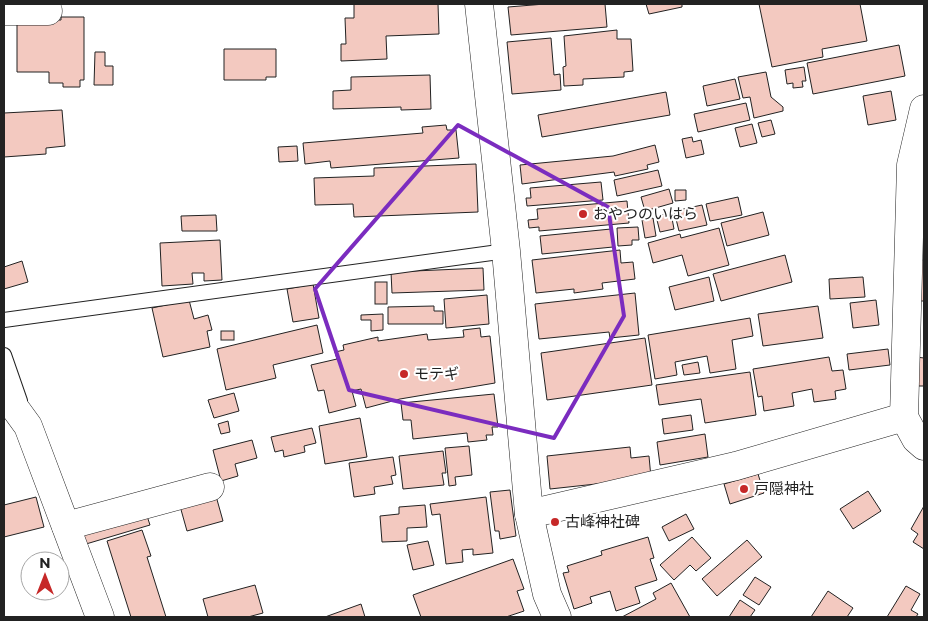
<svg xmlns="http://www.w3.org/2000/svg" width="928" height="621" font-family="Montserrat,'Noto Sans JP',sans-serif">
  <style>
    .building { fill: #f3c9c0; stroke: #222 }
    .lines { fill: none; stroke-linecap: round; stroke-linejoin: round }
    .lane-casing { stroke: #222; stroke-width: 16 }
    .street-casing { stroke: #222; stroke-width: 29 }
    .secondary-casing { stroke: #222; stroke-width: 29 }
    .lane { stroke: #fff; stroke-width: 14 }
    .street { stroke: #fff; stroke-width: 28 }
    .secondary { stroke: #fff; stroke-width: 28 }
    .marked { fill: none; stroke: #7b2cbf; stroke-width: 4; stroke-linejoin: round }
    .poi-dot { fill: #c62828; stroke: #fff; stroke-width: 2 }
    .labels { text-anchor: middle; stroke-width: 4; stroke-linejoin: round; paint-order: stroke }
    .poi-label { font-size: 15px; fill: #222; stroke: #fff; text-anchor: start }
  </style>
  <rect width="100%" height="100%" fill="#fff"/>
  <g class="building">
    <polygon points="354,4 438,4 439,34 386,36 387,59 341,61 341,44 346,44 345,18 354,18"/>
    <polygon points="545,4 605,4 607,27 511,35 508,7"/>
    <polygon points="646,4 682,4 682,7 649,14"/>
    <polygon points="759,4 860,4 867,41 822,49 823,57 772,67"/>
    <polygon points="61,17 84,17 84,80 80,80 80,87 63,87 63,83 49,83 49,72 17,72 17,20 61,20"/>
    <polygon points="617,30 617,39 631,39 633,71 624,72 624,77 583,79 583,85 564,86 563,67 566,66 564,36"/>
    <polygon points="551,38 554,75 560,74 561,90 512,94 507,42"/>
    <polygon points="899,45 905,76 813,94 807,63"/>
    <polygon points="224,49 276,49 276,77 266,77 266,80 224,80"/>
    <polygon points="95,52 105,52 105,66 113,66 113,85 94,85"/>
    <polygon points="804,67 806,81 802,81 803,87 793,88 793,83 787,84 785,70"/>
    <polygon points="766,72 771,97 783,107 783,111 754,118 750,97 743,98 738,77"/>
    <polygon points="430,75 431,109 401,110 401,107 333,109 333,91 351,90 351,77"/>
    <polygon points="735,79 740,99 707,106 703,86"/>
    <polygon points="891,91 896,120 868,125 863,96"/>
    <polygon points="666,92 670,115 542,137 538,115"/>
    <polygon points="746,103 750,120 698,132 694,114"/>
    <polygon points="62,110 65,146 46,148 46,154 4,157 4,113"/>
    <polygon points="771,120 775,134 762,137 758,123"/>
    <polygon points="752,124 757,143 740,147 735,128"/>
    <polygon points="446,125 447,130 456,130 459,158 331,168 330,161 305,164 303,143 423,133 422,127"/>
    <polygon points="692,137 693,142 701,140 704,154 686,158 682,139"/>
    <polygon points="655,145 659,162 647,165 648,169 615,176 614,172 522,184 520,165 613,156"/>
    <polygon points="297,146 298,161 279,162 278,147"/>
    <polygon points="476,164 478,212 354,217 353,204 315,205 314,178 374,176 374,168"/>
    <polygon points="658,170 662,186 617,196 614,180"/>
    <polygon points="601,182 603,200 527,206 526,198 531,198 530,188"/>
    <polygon points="669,189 673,203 645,211 641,197"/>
    <polygon points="675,190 686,190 686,200 675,201"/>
    <polygon points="738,197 742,215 710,221 706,204"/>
    <polygon points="627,201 629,223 539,231 539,227 529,228 528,220 538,219 537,209"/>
    <polygon points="702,205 707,225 679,231 674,211"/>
    <polygon points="763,212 769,235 727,246 721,223"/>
    <polygon points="671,213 674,229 660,232 656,216"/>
    <polygon points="216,215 217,231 182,231 181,216"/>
    <polygon points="653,218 656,236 645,238 642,220"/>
    <polygon points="638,227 639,240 632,240 632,245 618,246 617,228"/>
    <polygon points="719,228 729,265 688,276 682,255 653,263 648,243 680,234 681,238"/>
    <polygon points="611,229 613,247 542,254 540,236"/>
    <polygon points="220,240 222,280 204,281 204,273 192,273 193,284 162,286 160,243"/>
    <polygon points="620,250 621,263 633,262 635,279 602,283 603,289 574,293 574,289 536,293 532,260"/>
    <polygon points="785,255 792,282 721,301 713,274"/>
    <rect x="920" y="260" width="4" height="41"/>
    <polygon points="22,261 28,282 4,289 4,267"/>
    <polygon points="483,268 484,290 392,293 391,272"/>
    <polygon points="709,277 714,301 675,310 669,287"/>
    <polygon points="863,277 865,297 830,299 829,279"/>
    <rect x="375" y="282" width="12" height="22"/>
    <polygon points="313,284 319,318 293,322 287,289"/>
    <polygon points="635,293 639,335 610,338 609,332 539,339 535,304"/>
    <polygon points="487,295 489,324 446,328 444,299"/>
    <polygon points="189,300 194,319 208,315 212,330 207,331 210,347 163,357 152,308"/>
    <polygon points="876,300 879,325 853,328 850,303"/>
    <polygon points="434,306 434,311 443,311 443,324 388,324 388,307"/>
    <polygon points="818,306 823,338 763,346 758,314"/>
    <polygon points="383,314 383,330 371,331 371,320 361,320 361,315"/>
    <polygon points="750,318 753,336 732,340 736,369 710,373 707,356 675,362 677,375 655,379 648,335"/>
    <polygon points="317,325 323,353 273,365 276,378 226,390 217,349"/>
    <polygon points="480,328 481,337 490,336 495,383 400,399 366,408 361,389 352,391 356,406 329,413 324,390 318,391 311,365 337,359 335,352 344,350 343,345 378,337 378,341 427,334 428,340 464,337 463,330"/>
    <rect x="221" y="331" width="13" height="9"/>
    <polygon points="645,338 652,385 547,400 541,353"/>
    <polygon points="888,349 890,365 849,370 847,354"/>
    <polygon points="829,357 832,371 843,370 846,389 835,391 836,399 814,402 812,389 792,393 794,406 764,411 762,396 758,397 753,369"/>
    <polygon points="916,357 924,358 924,386 916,386"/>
    <polygon points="698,362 700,373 684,375 682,365"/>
    <polygon points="750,372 756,415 705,423 701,399 659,405 656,385"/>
    <polygon points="234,393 239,411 214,418 208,400"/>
    <polygon points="494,394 498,427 492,427 493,435 486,435 487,440 468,442 467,433 413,439 411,420 403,420 401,403"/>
    <polygon points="691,415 693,430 664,434 662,419"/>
    <polygon points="360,418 367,457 325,464 319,426"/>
    <polygon points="228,421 230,432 221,434 218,424"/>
    <polygon points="312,428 316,443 304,446 305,452 284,457 283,450 275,452 271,437"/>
    <polygon points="705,434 708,457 660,465 657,442"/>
    <polygon points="252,440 257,458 235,464 238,476 221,481 213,450"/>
    <polygon points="469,446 472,475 455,477 456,485 449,486 445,448"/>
    <polygon points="630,447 631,458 649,456 651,478 550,489 547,456"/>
    <polygon points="443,451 446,473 442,473 444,485 403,489 399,456"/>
    <polygon points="393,457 396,475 391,476 393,484 374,487 375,494 354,497 349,463"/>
    <polygon points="758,474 764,493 730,504 724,484"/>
    <polygon points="510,490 516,536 500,539 499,531 495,531 490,492"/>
    <polygon points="868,491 881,511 853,529 840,509"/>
    <polygon points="216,496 223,521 187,531 180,506"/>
    <polygon points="36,497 44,527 4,537 4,505"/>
    <polygon points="486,497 493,553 473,555 473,549 462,550 463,562 446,564 440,514 432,515 430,504"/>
    <polygon points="425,505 427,527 407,528 407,541 382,542 380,516 399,514 399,507"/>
    <polygon points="924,506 924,549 913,542 918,534 911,529"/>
    <polygon points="146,513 150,525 86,544 82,533"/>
    <polygon points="686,514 694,529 669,541 662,527"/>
    <polygon points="142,530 151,556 147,557 166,617 131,617 107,541"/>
    <polygon points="648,537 654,558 650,559 657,580 635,587 640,603 616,611 610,591 590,597 592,603 574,609 563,573 569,572 567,566 602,555 601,551"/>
    <polygon points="692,537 711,558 696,571 690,565 674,580 660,565"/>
    <polygon points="747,540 762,557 717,596 702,579"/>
    <polygon points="428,541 434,565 413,570 407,545"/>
    <polygon points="513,559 524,589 517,591 524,611 506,617 421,617 413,595"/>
    <polygon points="755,577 771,587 759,605 743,595"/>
    <polygon points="671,583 690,617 622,617 656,599 653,593"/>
    <polygon points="255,585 263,613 248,617 208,617 203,599"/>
    <polygon points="906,586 920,594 911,610 918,614 916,617 887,617"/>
    <polygon points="828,591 853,608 847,617 811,617"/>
    <polygon points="740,600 755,610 750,617 729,617"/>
    <polygon points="361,604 365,617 325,617"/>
  </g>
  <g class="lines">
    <g class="lane-casing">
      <g id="lane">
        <polyline points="4,320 506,251"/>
        <polyline points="4,355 20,401"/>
      </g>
    </g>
    <g class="street-casing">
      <g id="street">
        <polyline points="4,11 48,11"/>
        <polyline points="924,109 911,165 904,417 916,439 924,446"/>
        <polyline points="4,393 28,426 100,617"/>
        <polyline points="529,514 736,466 904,417"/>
        <polyline points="66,526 210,487"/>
      </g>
    </g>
    <g class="secondary-casing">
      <polyline id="secondary" points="479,4 506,251 529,514 547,594 557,617"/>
    </g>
    <use href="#lane" class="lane"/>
    <use href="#street" class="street"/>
    <use href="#secondary" class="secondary"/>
  </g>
  <path class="marked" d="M458,125L608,207L624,316L554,438L349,390L315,289Z"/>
  <g class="poi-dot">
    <circle cx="583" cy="214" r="5"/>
    <circle cx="404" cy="374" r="5"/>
    <circle cx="744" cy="489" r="5"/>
    <circle cx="555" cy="522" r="5"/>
  </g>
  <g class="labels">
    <g class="poi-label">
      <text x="593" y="219">おやつのいはら</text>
      <text x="414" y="379">モテギ</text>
      <text x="754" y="494">戸隠神社</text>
      <text x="565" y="527">古峰神社碑</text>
    </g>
  </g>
  <rect width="928" height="621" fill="none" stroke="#222222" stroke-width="10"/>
  <g transform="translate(45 576)"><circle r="24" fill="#ffffff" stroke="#a7a7a7"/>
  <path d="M0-4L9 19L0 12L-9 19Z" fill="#c62828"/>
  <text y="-8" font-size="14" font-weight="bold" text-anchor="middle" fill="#222222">N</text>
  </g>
</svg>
